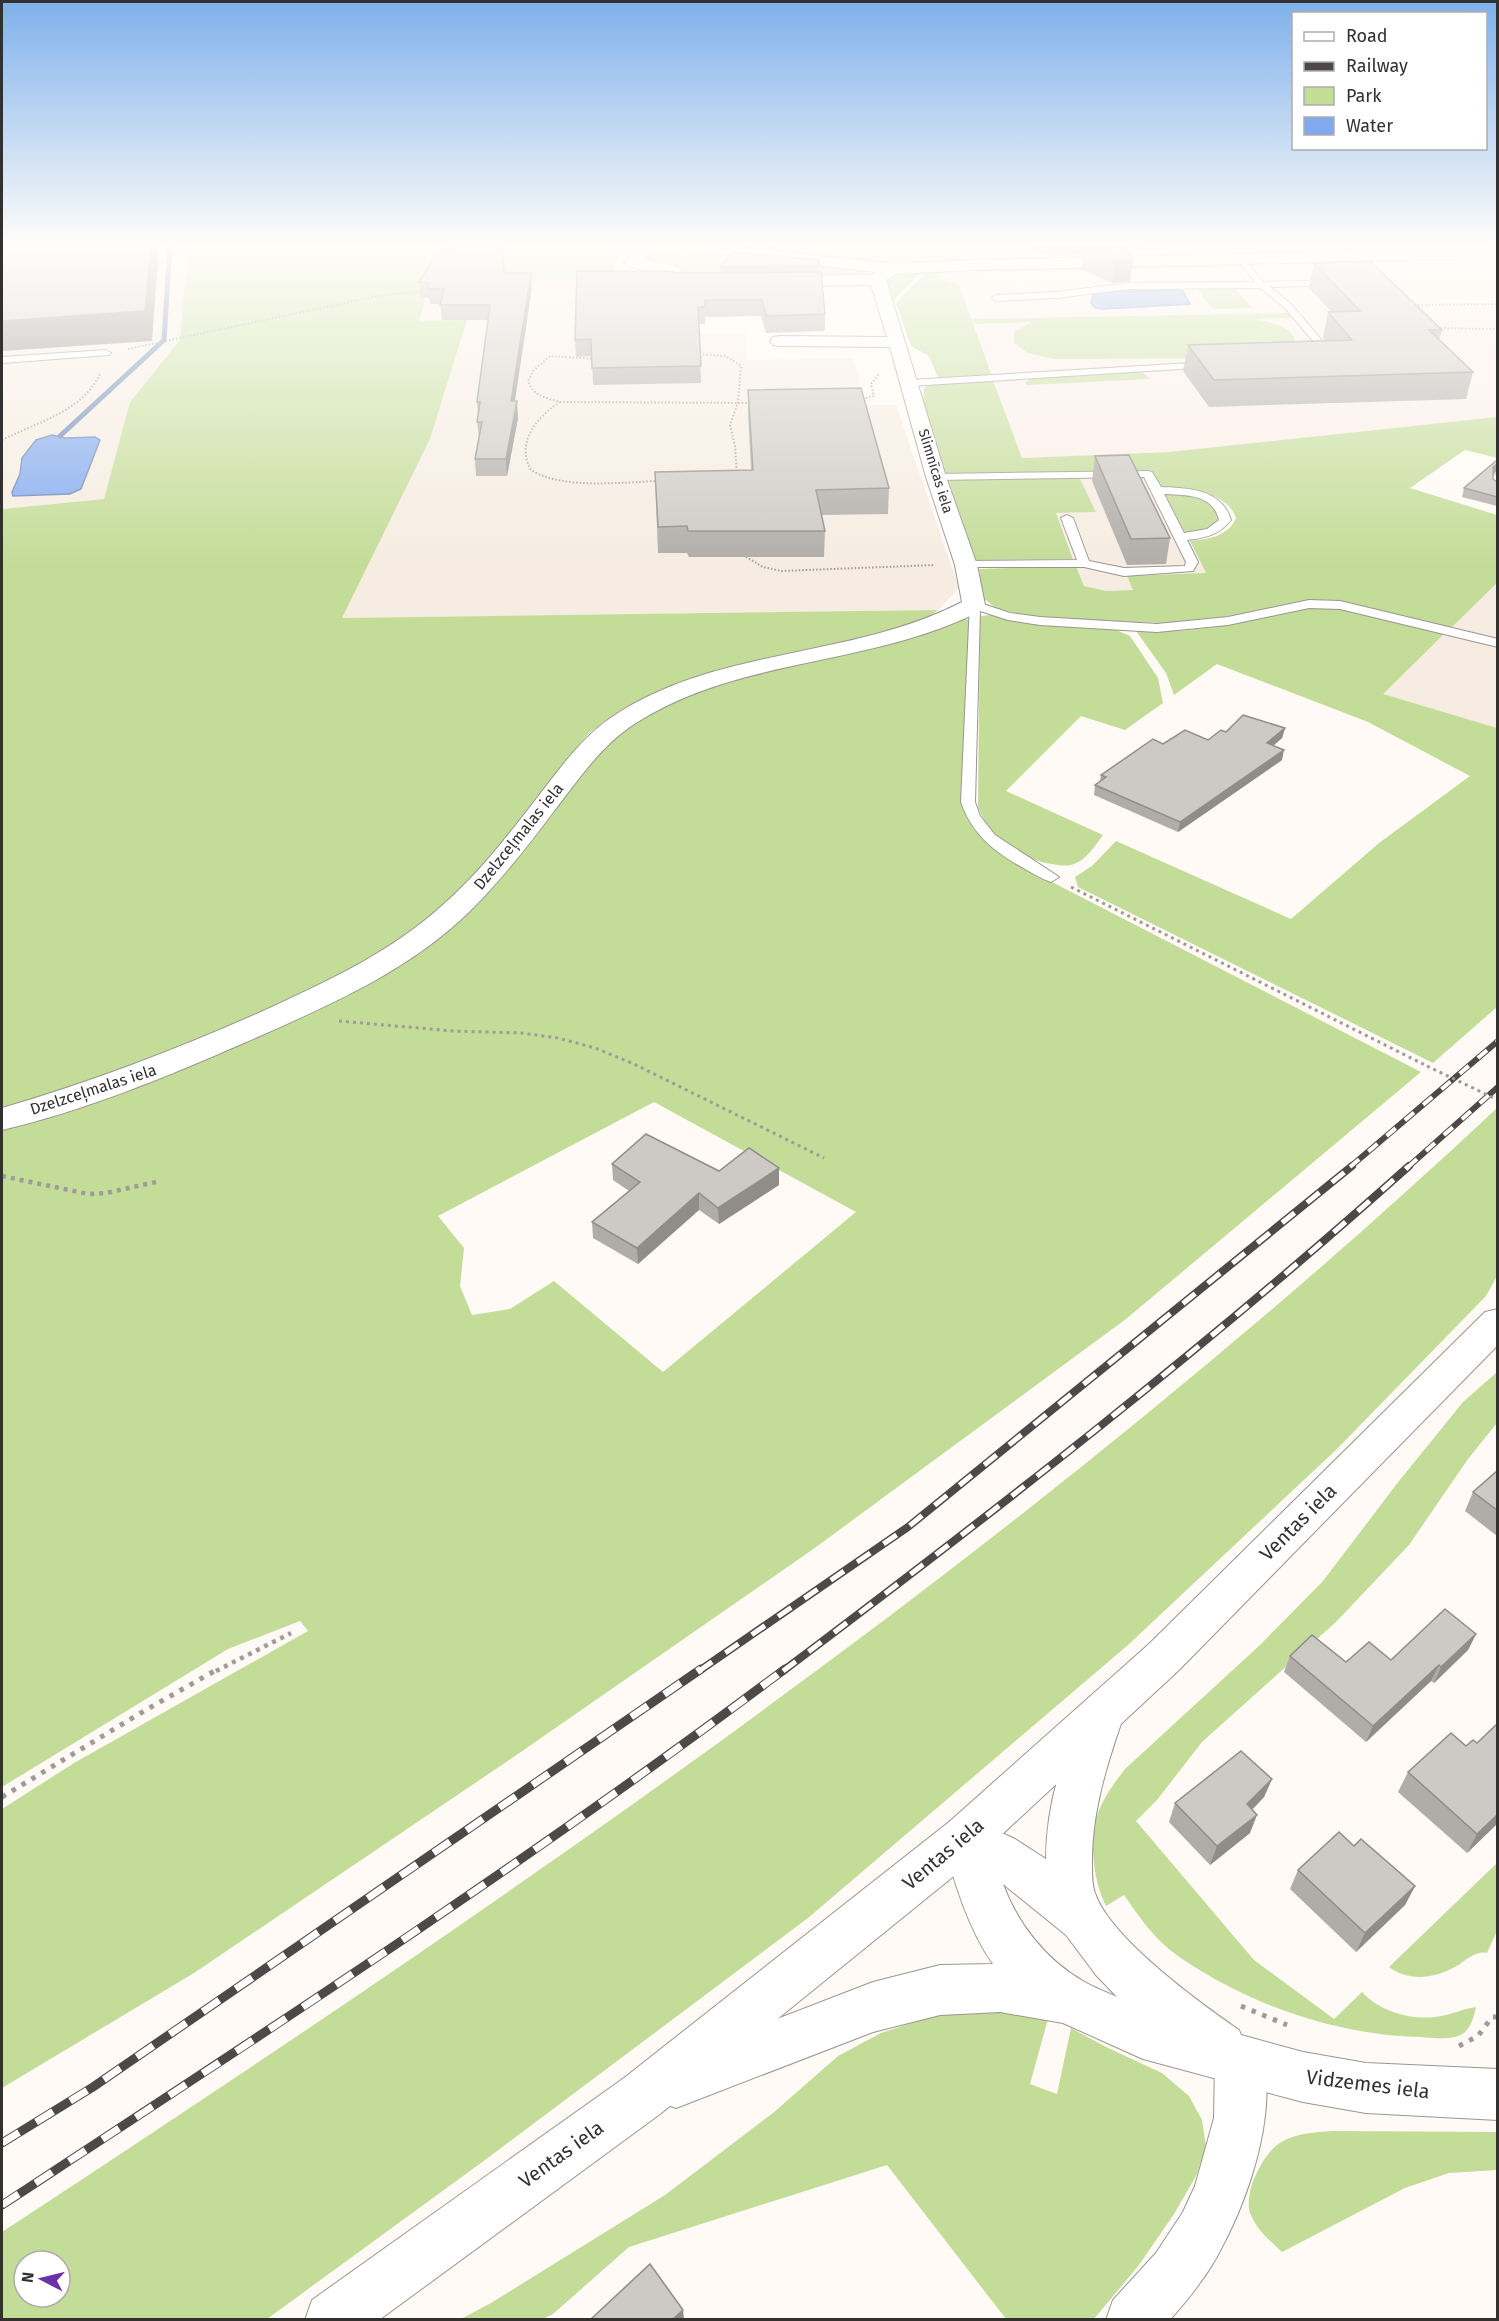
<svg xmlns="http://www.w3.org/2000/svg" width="1499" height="2321" font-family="'Fira Sans',sans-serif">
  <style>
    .built { fill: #f6ece1 }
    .education { fill: #fcede8 }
    .green { fill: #c3dc97; fill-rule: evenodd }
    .water { fill: #80a9ef; stroke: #6985b6; stroke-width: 1.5 }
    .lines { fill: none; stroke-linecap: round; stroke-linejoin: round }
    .stream { stroke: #6985b6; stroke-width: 5 }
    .service-casing { stroke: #9a9591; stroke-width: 2 }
    .minor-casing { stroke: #9a9591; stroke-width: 2 }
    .primary-casing { stroke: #9a9591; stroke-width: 2 }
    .trunk-casing { stroke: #9a9591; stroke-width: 2 }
    .path-far3 { stroke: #9f9b98; stroke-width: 2; stroke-dasharray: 1.5 2; stroke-linecap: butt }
    .path-far2 { stroke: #9f9b98; stroke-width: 3; stroke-dasharray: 3 4; stroke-linecap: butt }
    .path-far1 { stroke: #9f9b98; stroke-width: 4.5; stroke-dasharray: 4 5; stroke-linecap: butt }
    .path { stroke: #9f9b98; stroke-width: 5; stroke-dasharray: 4.5 7; stroke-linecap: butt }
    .service { fill: #fff; fill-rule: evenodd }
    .minor { fill: #fff; fill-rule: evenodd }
    .primary { fill: #fff; fill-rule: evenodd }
    .trunk { fill: #fff; fill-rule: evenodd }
    .rail-far2-casing { stroke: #4c4948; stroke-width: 6 }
    .rail-far1-casing { stroke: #4c4948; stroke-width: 8 }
    .rail-casing { stroke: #4c4948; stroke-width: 9 }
    .rail-far2 { stroke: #fff; stroke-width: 4; stroke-dasharray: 12; stroke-linecap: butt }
    .rail-far1 { stroke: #fff; stroke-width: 5; stroke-dasharray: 16; stroke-linecap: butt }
    .rail { stroke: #fff; stroke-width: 7; stroke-dasharray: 20; stroke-linecap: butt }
    .path-bridge { stroke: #9f9b98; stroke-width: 3; stroke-dasharray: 3 4; stroke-linecap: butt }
    .wall { fill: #b0ada9 }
    .shaded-wall { fill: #908d89 }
    .building { fill: #cdc9c4; stroke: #908d89; stroke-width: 1.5 }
    .labels { text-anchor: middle; stroke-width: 5; stroke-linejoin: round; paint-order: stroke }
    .far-street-label { font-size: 14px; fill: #333130; stroke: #fff }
    .street-label { font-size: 16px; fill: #333130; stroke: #fff }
    .near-street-label { font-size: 20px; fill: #333130; stroke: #fff }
  </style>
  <rect width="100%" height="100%" fill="#fffaf5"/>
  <g class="built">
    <polygon points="2,244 188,244 180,340 130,402 104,499 2,509"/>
    <polygon points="980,268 989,285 959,285 938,278 940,274 928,270"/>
    <polygon points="612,279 619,335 745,333 747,360 854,358 863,405 896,405 959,588 938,610 341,618 430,439 467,321 418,321 430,283"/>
    <polygon points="1152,470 1206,573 1127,576 1134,590 1106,591 1084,586 1056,513 1096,512 1076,471"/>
    <polygon points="1497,583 1497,728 1382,694 1444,634"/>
  </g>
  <polygon class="education" points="1497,259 1497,417 1169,452 1022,458 959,285 988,284 982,272"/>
  <g class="green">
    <polygon points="188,244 680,244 619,250 612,279 430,283 419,321 467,320 430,439 342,618 938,610 918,624 683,683 628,706 589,733 557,772 516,831 460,890 399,945 276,1007 85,1086 2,1110 2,509 104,499 130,402 180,340"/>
    <polygon points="705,244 956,244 962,254 960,258 954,261 882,265"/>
    <polygon points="1188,244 1357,244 1354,249 1355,252 1219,255 1195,252"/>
    <polygon points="665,248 872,270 869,277 682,275 675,267 644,261 643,254"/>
    <polygon points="1229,263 1241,267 982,272 980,268"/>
    <polygon points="925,269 892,302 887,283 891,275"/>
    <polygon points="928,270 941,273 939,278 959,285 992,376 938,378 929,356 911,346 896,303"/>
    <polygon points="1197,288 1235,289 1253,308 1212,309"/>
    <path d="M1290,313L1294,318L1255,319C1268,322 1294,326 1295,342L1252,358L1054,359L1028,353L1014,343V332L1032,322L975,324L972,319Z"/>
    <polygon points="1131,371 1143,373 1150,379 1027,385 1025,383 1031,378"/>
    <path d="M993,380L1022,458L1169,452L1497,417V458L1465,450L1410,488L1497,515V583L1451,628L1349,604L1300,602L1208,620L1163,623L1049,619L1027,616L996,608L983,598L979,569L1076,566L1084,586L1106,591L1133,590L1127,576L1206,573L1190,541C1208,539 1228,537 1236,518C1226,490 1187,489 1161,487L1152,470L946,474L942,471L923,404L924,388L930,384Z"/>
    <polygon points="1079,477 1096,512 1056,513 1073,559 976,560 972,557 944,482 948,480"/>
    <polygon points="1164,492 1196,496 1211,502 1221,519 1211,528 1186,535"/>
    <polygon points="1312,608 1343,608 1366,612 1444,634 1383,694 1497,728 1497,1007 1433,1063 1078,887 1075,877 1092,866 1116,841 1291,919 1379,843 1470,776 1368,722 1217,664 1174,695 1166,673 1136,631 1178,631 1216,627"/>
    <path d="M992,615L1036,623L1114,629L1130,636L1158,678L1163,703L1125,730L1081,716L1006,791L1103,835C1095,846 1087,859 1074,864C1066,867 1059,865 1051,864C1019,859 990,839 978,807L980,616Z"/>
    <path d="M966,616L969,622L963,803C968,834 994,849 1019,865L1421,1072L1126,1319L812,1550L518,1754L194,1973L2,2088V1809L74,1763L308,1631L300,1621L228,1649L2,1787V1124L51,1110L370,979L569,793L577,774L607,741L669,699ZM654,1102L856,1212L663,1372L554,1281L510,1309L472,1315L460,1286L464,1248L438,1216Z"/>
    <path d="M1497,1108V1276L1486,1296L1337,1449L1128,1645L808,1918L485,2160L267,2319H2V2232C523,1890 1042,1535 1497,1108ZM24,2261H60V2297H24Z"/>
    <path d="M1497,1372V1423L1468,1459L1409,1545L1336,1622L1202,1742L1157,1800L1136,1821L1254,1960L1334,2019L1362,1992C1379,2011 1410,2020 1435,2017C1448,2016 1462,2009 1476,2007C1474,2016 1472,2025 1465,2032C1455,2041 1434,2038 1421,2037C1335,2035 1249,2005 1178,1956C1155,1940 1140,1918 1124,1895L1106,1906C1093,1881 1089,1841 1098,1813C1104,1797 1115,1782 1125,1769L1260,1645L1323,1581L1399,1481L1463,1402Z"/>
    <path d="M1497,1863V1931L1487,1953C1474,1950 1464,1963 1453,1968C1432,1979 1408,1981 1389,1967Z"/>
    <polygon points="981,2009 1048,2019 1030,2084 1057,2094 1071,2028 1108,2048 1162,2073 1189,2096 1202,2120 1206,2147 1196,2176 1174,2214 1139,2265 1094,2319 1006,2319 887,2165 629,2247 553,2314 543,2319 459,2320 491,2303 665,2195 773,2113 838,2056 881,2033 930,2017"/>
    <path d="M1332,2131L1497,2132V2170L1449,2173L1405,2188L1282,2252C1269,2240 1257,2230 1250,2213C1247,2204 1250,2190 1253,2181C1271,2139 1288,2134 1332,2131Z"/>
  </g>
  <g class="water">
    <polygon points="1174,290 1183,291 1190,304 1104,309 1095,308 1091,303 1093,295 1101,292"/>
    <polygon points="52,435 65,438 95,437 100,440 81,489 70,494 13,496 12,492 20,474 22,458 36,440"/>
  </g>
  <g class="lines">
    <polyline class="stream" points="60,436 164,340 170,244"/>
    <g class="service-casing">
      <g id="service">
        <polygon points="1382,244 1447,250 1451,253 1447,256 1384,249 1380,250 1385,256 1381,259 1371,249"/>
        <polygon points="1241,256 1264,282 1337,280 1338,282 1334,285 1270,287 1291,304 1336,357 1336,361 1330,361 1285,308 1260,288 1128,289 1056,298 996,301 992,298 996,295 1056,292 1128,283 1255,282 1237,259"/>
        <polygon points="106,350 111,353 109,355 2,363 2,357"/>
        <polygon points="1208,362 1211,363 1211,367 910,386 905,383 910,380"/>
        <path d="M1148,471L1152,472L1161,487C1188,488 1222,489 1231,520C1219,535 1205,538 1187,540L1198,562L1193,571L1124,576L1084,567H962V563L966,561L1077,560L1061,518L1067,515L1073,518L1089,561L1124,568L1185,566L1186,562L1144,477L936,480L931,477L936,474ZM1164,494C1186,495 1213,494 1219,520L1207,529L1184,533Z"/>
        <polygon points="1498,473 1498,491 1493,488 1493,476"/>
        <path d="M1309,600L1340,601L1498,639V647L1340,609L1309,608L1228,625L1157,632L1040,625L1008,620L980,611L975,802L980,816L995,835L1059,877L1051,882C1042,879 1034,874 1025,869C996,853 972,835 961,802L970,602L974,601L1010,613L1040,617L1157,624L1228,617Z"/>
      </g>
    </g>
    <g class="minor-casing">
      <g id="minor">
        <path d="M655,244H712L894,264L973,260L1498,248V258L973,270L897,274L886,280L946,477L977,565L985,605L982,610C873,667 740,656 636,723C601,745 579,779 554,811C528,846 501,880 470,911C407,973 323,1008 244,1043C166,1077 84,1111 2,1130V1108C91,1082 178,1049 263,1011C328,981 392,952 445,903C480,872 509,834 537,798C561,767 584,734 618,713C722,647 854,658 962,602L955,565L926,477L890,347L779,346L773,345L770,341L773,337L779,336L887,337L871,285L778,286L770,281L778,276L873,275L876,272L683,250L657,253L644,259L678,267L683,277H711L719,282C711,291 683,288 671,285L665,273C654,270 631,270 624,263L636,250Z"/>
        <path d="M1240,2036L1258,2043C1282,2102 1250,2195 1221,2249C1208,2275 1189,2298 1170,2320H1106L1113,2300L1156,2253L1183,2212L1195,2186L1214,2118L1215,2061L1222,2043Z"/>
      </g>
    </g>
    <g class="primary-casing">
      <path id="primary" d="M1102,1695L1117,1701L1124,1715C1107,1764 1091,1813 1092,1866C1092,1874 1092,1885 1095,1893C1110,1938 1200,2003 1239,2030L1241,2035L1303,2052L1366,2063L1498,2069V2120L1366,2113L1303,2102L1143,2059L1063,2023L1000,2012L940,2015L873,2032L676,2108L658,2101L651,2083L658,2065L676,2058L873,1982L940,1965L993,1964C967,1927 954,1880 942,1838L949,1822L965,1816L1015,1839L1046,1859C1046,1805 1064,1749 1087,1701ZM1003,1884L1066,1935L1096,1975L1117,1997C1106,1992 1093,1987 1083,1981C1046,1960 1017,1923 1003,1884Z"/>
    </g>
    <g class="trunk-casing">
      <polygon id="trunk" points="1498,1309 1498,1345 1179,1670 981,1854 660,2114 379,2320 305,2320 312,2300 624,2078 949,1822 1149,1644 1485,1312"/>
    </g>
    <g class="path-far3">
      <polyline points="1411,305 1498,304"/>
      <polyline points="1437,328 1498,329"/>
      <polyline points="128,349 378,296 424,291"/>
      <polyline points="696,354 726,356 741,366 738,402 730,425 735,446 737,475"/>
      <path d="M595,359L550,356L533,371L528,381C533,396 546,398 560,402L753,403"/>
      <polyline points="859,400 874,396 871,384 879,374"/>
      <path d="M560,402C538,416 515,442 531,470C562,490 623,482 659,481"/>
      <path d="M2,440C37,422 82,412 100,374"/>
      <polyline points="743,555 763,567 781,571 935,565"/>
    </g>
    <g class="path-far2">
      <polyline points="1071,887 1427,1066"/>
      <polyline points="339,1021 453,1031 521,1033 558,1038 595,1048 634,1064 824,1158"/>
    </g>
    <g class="path-far1">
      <polyline points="2,1176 88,1194 106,1193 156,1182"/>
      <polyline points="216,1671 291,1633"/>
    </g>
    <g class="path">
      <polyline points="2,1797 144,1711 218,1669"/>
      <polyline points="1241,2006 1287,2025"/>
      <polyline points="1459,2046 1478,2036 1492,2017 1498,2017"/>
    </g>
    <use href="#service" class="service"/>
    <use href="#minor" class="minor"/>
    <use href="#primary" class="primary"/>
    <use href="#trunk" class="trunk"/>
    <g class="rail-far2-casing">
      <g id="rail-far2">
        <polyline points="1350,1167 1498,1041"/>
        <polyline points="1408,1167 1498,1087"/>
      </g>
    </g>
    <g class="rail-far1-casing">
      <g id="rail-far1">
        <polyline points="699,1671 908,1527 1352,1166"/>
        <path d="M783,1671C997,1510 1209,1345 1409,1166"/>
      </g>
    </g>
    <g class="rail-casing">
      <g id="rail">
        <polyline points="2,2143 93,2087 701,1669"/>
        <path d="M2,2205C266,2032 532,1859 785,1669"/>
      </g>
    </g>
    <use href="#rail-far2" class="rail-far2"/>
    <use href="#rail-far1" class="rail-far1"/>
    <use href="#rail" class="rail"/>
    <polyline class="path-bridge" points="1427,1066 1498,1100"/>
  </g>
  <g class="wall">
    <polygon points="745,244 785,244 775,249 745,245"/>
    <polygon points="1020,244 1167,244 1167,247 1125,248 1130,281 1112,283 1082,270 1083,255 1049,256"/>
    <polygon points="1314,263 1442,330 1439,340 1473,372 1466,399 1209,407 1183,371 1188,345 1325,340 1323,338 1328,312 1332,312 1309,288"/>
    <polygon points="819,266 819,272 825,314 825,331 766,333 761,316 705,317 705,324 699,324 701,383 593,385 592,356 576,357 575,340 677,273 720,273 720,267"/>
    <polygon points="504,273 532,287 515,401 518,418 507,476 476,476 475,459 479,438 477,422 478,415 477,402 488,320 442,320 440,304 430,304 429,298 421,297 419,282"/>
    <polygon points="748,390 889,488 888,514 821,515 825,531 824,557 689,557 687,553 658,553 655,472 751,470 748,414"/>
    <polygon points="1095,456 1170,538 1166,564 1127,565 1092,481"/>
    <polygon points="1497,460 1497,471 1493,474 1493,479 1497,482 1497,506 1462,497 1464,488"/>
    <polygon points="1285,728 1282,738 1273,746 1282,760 1178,832 1094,795 1095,785 1100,781 1101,775 1163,744 1208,740 1226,732"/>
    <polygon points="612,1164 719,1171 779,1185 719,1224 699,1210 638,1264 593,1238 592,1222 629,1191 613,1180"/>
    <polygon points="1497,1471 1497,1536 1465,1511 1473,1492"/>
    <polygon points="1476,1634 1468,1650 1434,1683 1431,1681 1366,1742 1284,1672 1290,1656 1346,1662 1391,1660"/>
    <polygon points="1408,1772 1497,1824 1467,1853 1398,1792"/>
    <polygon points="1272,1779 1264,1797 1252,1810 1250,1833 1210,1865 1169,1822 1175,1803"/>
    <polygon points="1298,1870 1415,1886 1405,1905 1356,1952 1290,1889"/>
  </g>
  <g class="shaded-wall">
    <polygon points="151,244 159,244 152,341 2,351 2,321"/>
    <polygon points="590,244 618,244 590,248"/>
    <polygon points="775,244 785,244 775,249"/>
    <polygon points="1133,259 1130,281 1112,283 1115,261"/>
    <polygon points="531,273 532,287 512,418 511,401"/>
    <polygon points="517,401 518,418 507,476 506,459"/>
    <polygon points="1497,464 1497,471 1491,476 1493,467"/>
    <polygon points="1285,728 1282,738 1265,753 1267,743"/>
    <polygon points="1284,750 1282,760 1178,832 1180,822"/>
    <polygon points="779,1168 779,1185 719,1224 718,1208"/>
    <polygon points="699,1193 699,1210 638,1264 637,1248"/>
    <polygon points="1476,1634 1468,1650 1434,1683 1441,1667"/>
    <polygon points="1439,1665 1431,1681 1366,1742 1373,1726"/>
    <polygon points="1272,1779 1264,1797 1240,1822 1247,1804"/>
    <polygon points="1257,1815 1250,1833 1210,1865 1217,1846"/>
    <polygon points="1497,1815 1497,1824 1467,1853 1477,1834"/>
    <polygon points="1415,1886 1405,1905 1356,1952 1365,1933"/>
    <polygon points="683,2310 684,2319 673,2319"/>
  </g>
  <g class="building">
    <polygon points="2,244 151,244 145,311 2,321"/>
    <polygon points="462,244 502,244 504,273 531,273 511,401 517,401 506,459 475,459 482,422 477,422 480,402 477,402 490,305 440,305 444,289 428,289 429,283 419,282 437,254"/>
    <polygon points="1124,247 1133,259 1115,261 1084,248"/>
    <polygon points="733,252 819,260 819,266 720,267"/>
    <polygon points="1370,261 1442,330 1429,330 1473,372 1214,380 1188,345 1352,340 1328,312 1360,311 1314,263"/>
    <polygon points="577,271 669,271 677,273 821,272 825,314 766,316 762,300 705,300 705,307 698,307 701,366 592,368 591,339 575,340"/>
    <polygon points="861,388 889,488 816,490 825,531 688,531 687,526 658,527 655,472 753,470 748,390"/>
    <polygon points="1129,455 1170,538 1131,539 1095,456"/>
    <polygon points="1497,460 1497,464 1493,467 1493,479 1497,482 1497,497 1464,488"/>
    <polygon points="1243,715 1285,728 1267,743 1284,750 1180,822 1095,785 1106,777 1101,775 1153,739 1163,744 1185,730 1208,740 1221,730 1226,732"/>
    <polygon points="646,1134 719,1171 749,1148 779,1168 718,1208 699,1193 637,1248 592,1222 640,1182 612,1164"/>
    <polygon points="1497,1471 1497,1510 1473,1492"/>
    <polygon points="1445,1609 1476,1634 1441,1667 1439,1665 1373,1726 1290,1656 1312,1635 1346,1662 1369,1642 1391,1660"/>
    <polygon points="1497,1724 1497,1815 1477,1834 1408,1772 1451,1733 1466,1746 1473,1740 1477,1743"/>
    <polygon points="1241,1751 1272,1779 1247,1804 1257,1815 1217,1846 1175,1803"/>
    <polygon points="1339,1832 1354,1846 1361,1839 1415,1886 1365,1933 1298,1870"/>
    <polygon points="650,2264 683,2310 673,2319 591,2319"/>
  </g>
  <linearGradient id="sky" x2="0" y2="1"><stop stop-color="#7eb0eb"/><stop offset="0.43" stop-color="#fffdfa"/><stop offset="1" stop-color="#fffdfa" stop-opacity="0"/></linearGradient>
  <rect width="1499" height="569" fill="url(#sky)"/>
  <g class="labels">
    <g class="far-street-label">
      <text transform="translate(936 471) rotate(73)" y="5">Slimnīcas iela</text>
    </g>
    <g class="street-label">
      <text transform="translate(518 836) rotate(-51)" y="6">Dzelzceļmalas iela</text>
      <text transform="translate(93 1089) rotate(-18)" y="6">Dzelzceļmalas iela</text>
    </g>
    <g class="near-street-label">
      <text transform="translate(1298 1522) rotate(-45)" y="7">Ventas iela</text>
      <text transform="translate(943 1854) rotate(-40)" y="7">Ventas iela</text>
      <text transform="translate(1368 2084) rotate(7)" y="7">Vidzemes iela</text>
      <text transform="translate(561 2154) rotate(-36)" y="7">Ventas iela</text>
    </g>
  </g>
  <rect width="1499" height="2321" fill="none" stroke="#333130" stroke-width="6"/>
  <rect x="1292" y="12" width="195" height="138" fill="#ffffff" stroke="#adadac" stroke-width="1.5"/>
  <rect x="1304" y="32" width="30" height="9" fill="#ffffff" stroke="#adadac" stroke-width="1.5"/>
  <text x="1346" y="42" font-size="18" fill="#333130">Road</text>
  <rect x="1304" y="62" width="30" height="9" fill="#4c4948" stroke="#adadac" stroke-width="1.5"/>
  <text x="1346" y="72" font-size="18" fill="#333130">Railway</text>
  <rect x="1304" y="87" width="30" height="18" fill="#c3dc97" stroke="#adadac" stroke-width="1.5"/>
  <text x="1346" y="102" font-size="18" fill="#333130">Park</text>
  <rect x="1304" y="117" width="30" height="18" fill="#80a9ef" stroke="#adadac" stroke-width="1.5"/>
  <text x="1346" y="132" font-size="18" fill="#333130">Water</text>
  <g transform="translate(42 2279) rotate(277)"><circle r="28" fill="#ffffff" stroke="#adadac" stroke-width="1.5"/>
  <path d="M0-4.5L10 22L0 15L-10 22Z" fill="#6932a9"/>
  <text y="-9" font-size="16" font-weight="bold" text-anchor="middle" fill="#333130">N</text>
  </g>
</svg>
